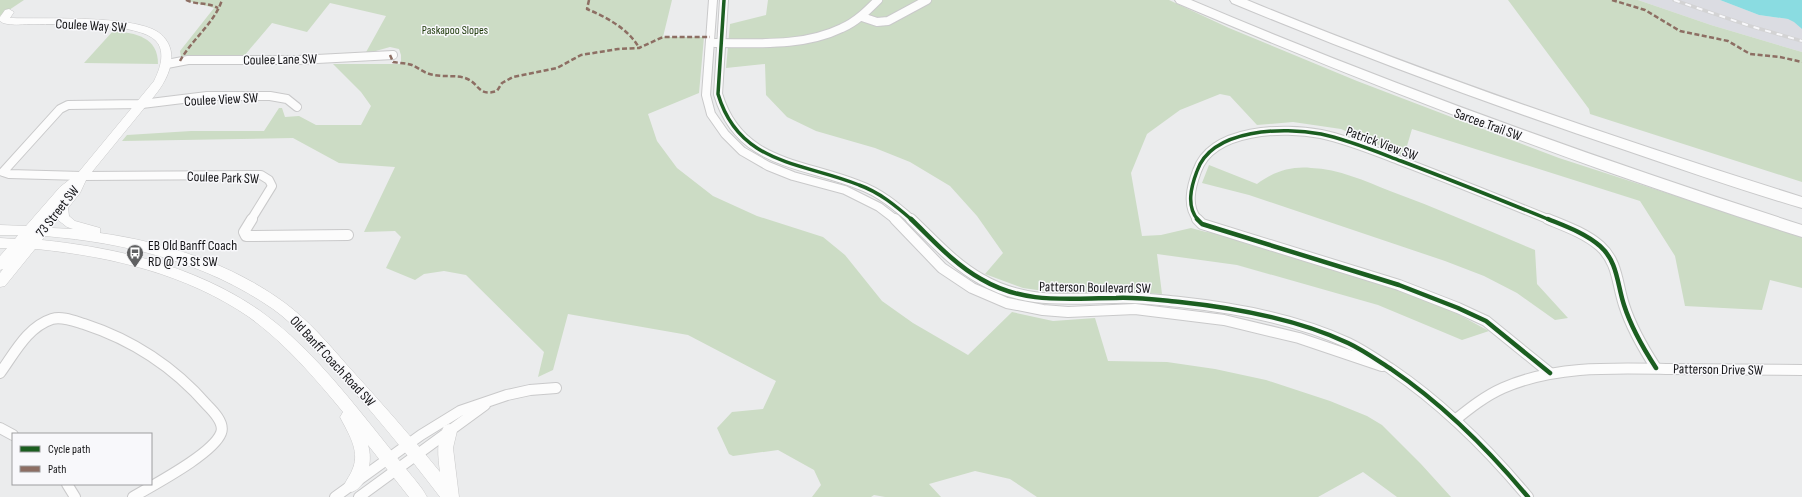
<svg xmlns="http://www.w3.org/2000/svg" width="1802" height="497" font-family="'Sofia Sans Condensed',sans-serif">
  <style>
    .built { fill: #dbdce2 }
    .green { fill: #ccdcc5 }
    .water { fill: #8adce1 }
    .lines { fill: none; stroke-linecap: round; stroke-linejoin: round }
    .street-far1-casing { stroke: #c9c9ca; stroke-width: 10 }
    .street-casing { stroke: #c9c9ca; stroke-width: 12 }
    .secondary-casing { stroke: #c9c9ca; stroke-width: 1 }
    .highway-casing { stroke: #c9c9ca; stroke-width: 2 }
    .street-far1 { stroke: #fcfcfc; stroke-width: 8 }
    .street { stroke: #fcfcfc; stroke-width: 10 }
    .secondary { fill: #fcfcfc; fill-rule: evenodd }
    .highway { fill: #fcfcfc; fill-rule: evenodd }
    .rail-casing { stroke: #d3d3d4; stroke-width: 3.5 }
    .rail { stroke: #f8f8fb; stroke-width: 2; stroke-dasharray: 6; stroke-linecap: butt }
    .quiet { stroke: #8d6e63; stroke-width: 2.5; stroke-dasharray: 5 2.5; stroke-linecap: butt }
    .cycleway-far1-casing { stroke: #f8f8fb; stroke-width: 5.5 }
    .cycleway-casing { stroke: #f8f8fb; stroke-width: 7 }
    .cycleway-far1 { stroke: #1b5e20; stroke-width: 3.5 }
    .cycleway { stroke: #1b5e20; stroke-width: 4.5 }
    .labels { text-anchor: middle; stroke-width: 3; stroke-linejoin: round; paint-order: stroke }
    .far-park-label { font-size: 12px; fill: #1a3706; stroke: #f8f8fb }
    .street-label { font-size: 14px; fill: #141416; stroke: #f8f8fb }
    .poi-label { font-size: 14px; fill: #141416; stroke: #f8f8fb; text-anchor: start }
  </style>
  <rect width="100%" height="100%" fill="#ebeced"/>
  <polygon class="built" points="1638,0 1720,0 1759,15 1788,19 1794,21 1802,29 1802,52 1711,25"/>
  <g class="green">
    <polygon points="0,0 24,0 0,16"/>
    <polygon points="185,0 672,0 663,37 704,37 699,93 648,114 657,141 677,168 713,196 757,216 823,237 845,255 882,301 913,323 968,355 1012,312 1053,321 1095,318 1108,361 1167,362 1215,369 1266,380 1330,401 1367,416 1382,425 1421,464 1451,497 1397,497 1363,472 1318,497 1037,497 1010,479 975,471 929,484 941,497 885,497 874,495 871,497 812,497 821,485 814,470 778,450 733,456 729,454 717,428 732,412 763,409 776,381 688,335 568,314 553,370 538,377 544,352 466,275 444,271 424,274 415,280 386,268 401,237 395,231 364,232 395,167 339,163 293,138 122,141 127,135 191,131 264,131 279,108 282,108 285,117 299,116 316,125 361,125 371,106 361,92 333,64 401,64 401,55 399,49 390,47 365,54 386,16 330,3 307,32 272,23 244,56 181,57 180,51 214,8"/>
    <polygon points="768,0 1169,0 1229,28 1357,81 1559,158 1802,237 1802,288 1770,280 1762,310 1685,306 1675,256 1640,201 1412,129 1404,156 1341,129 1293,122 1257,125 1230,96 1220,94 1180,110 1147,134 1131,173 1142,236 1161,235 1191,228 1206,232 1216,233 1402,290 1450,310 1489,331 1462,340 1378,305 1237,265 1157,254 1162,294 1113,291 1072,295 1023,288 985,274 1003,253 977,216 950,186 910,162 875,148 816,131 787,117 766,95 765,64 726,68 730,24 766,15"/>
    <polygon points="1508,0 1638,0 1711,25 1802,52 1802,182 1590,114 1589,109"/>
    <path d="M113,31C136,33 158,37 158,64L84,63Z"/>
    <path d="M1209,165L1257,184C1273,172 1291,166 1311,168C1339,169 1365,181 1390,191C1439,209 1487,230 1535,250L1537,284L1568,318L1555,320L1517,293L1484,276L1445,261L1249,195L1202,183Z"/>
  </g>
  <polygon class="water" points="1720,0 1802,0 1802,29 1794,22 1788,19 1759,15"/>
  <g class="lines">
    <g class="street-far1-casing">
      <g id="street-far1">
        <polyline points="713,0 706,95 711,114 725,134 742,151 768,166 793,176 845,190 879,207 896,220"/>
        <path d="M724,0L718,94C739,165 802,162 859,185C879,192 896,206 912,220"/>
        <polyline points="862,17 877,22 888,21 927,0"/>
        <path d="M715,43C757,43 803,47 842,28C856,22 867,11 878,0"/>
        <polyline points="167,64 188,60 298,60 393,55"/>
        <polyline points="251,220 272,186 269,180 261,175 82,176 9,174 3,172 60,109 68,105 142,104 207,96 270,96 287,99 297,107"/>
        <path d="M1198,220C1186,206 1191,187 1197,171C1212,128 1284,127 1321,134C1349,140 1375,151 1401,161C1451,180 1501,200 1550,220"/>
      </g>
    </g>
    <g class="street-casing">
      <g id="street">
        <polyline points="252,219 244,232 246,236 348,235"/>
        <polyline points="895,219 942,268 972,288 1007,303 1043,310 1068,312 1135,309 1224,320 1299,338 1382,366"/>
        <path d="M911,219C933,240 954,264 981,279C1025,305 1068,298 1116,298C1137,297 1159,300 1180,302C1236,308 1297,319 1348,343C1363,350 1377,360 1391,369C1444,405 1487,448 1528,497"/>
        <polyline points="1197,219 1202,224 1399,285 1458,308 1486,321 1550,373"/>
        <path d="M1548,219C1565,226 1585,233 1600,246C1618,262 1617,284 1624,305C1631,327 1643,348 1656,368"/>
        <path d="M0,373C14,354 27,327 52,319C62,316 74,321 84,324C133,340 173,366 207,405C213,411 225,423 221,433C213,454 153,485 133,497"/>
        <path d="M1455,420C1470,408 1485,396 1503,388C1555,365 1615,368 1671,369C1715,369 1758,370 1802,370"/>
        <polyline points="0,428 13,435"/>
        <polyline points="67,484 75,497"/>
        <polyline points="335,497 421,435 460,411 507,395 530,390 556,388"/>
        <polyline points="359,497 485,405"/>
      </g>
    </g>
    <g class="secondary-casing">
      <path id="secondary" d="M9,9L14,12L10,18C42,19 133,15 158,32C175,44 174,63 165,80C159,92 149,102 141,112C123,134 105,156 87,178L80,193L68,208L69,216L75,221L100,228V233C165,242 232,264 285,303C308,320 328,343 347,365C379,400 410,435 440,472C438,456 436,442 444,426L449,424L454,426L457,431L453,448L459,497H440C405,451 367,405 327,362C310,344 294,324 273,309C205,262 127,243 45,236L42,240C118,248 195,266 259,310C303,341 338,384 371,425C383,440 395,455 407,470C414,479 422,487 427,497H409L368,445C373,460 368,486 352,492L346,490L344,485C347,479 351,474 353,468C360,450 348,433 340,417L343,412C315,378 285,343 249,317C186,274 113,257 37,249H35L5,286L0,287V273L3,269L0,270V256L7,248H0V238L15,239L18,235H0V225L26,226L60,187L78,173L154,81C160,69 166,52 156,41C139,22 60,25 34,24C24,24 13,26 3,23L0,21V17L5,10ZM58,220L67,227L73,229L52,228Z"/>
    </g>
    <g class="highway-casing">
      <g id="highway">
        <path d="M1175,0H1191C1391,85 1595,158 1802,225V237C1738,217 1674,195 1611,173C1464,121 1320,64 1177,3Z"/>
        <path d="M1230,0H1247C1429,75 1615,138 1802,197V208C1744,191 1686,171 1628,151C1494,106 1362,57 1232,3Z"/>
      </g>
    </g>
    <use href="#street-far1" class="street-far1"/>
    <use href="#street" class="street"/>
    <use href="#secondary" class="secondary"/>
    <use href="#highway" class="highway"/>
    <g class="rail-casing">
      <polyline id="rail" points="1674,0 1750,26 1802,41"/>
    </g>
    <use href="#rail" class="rail"/>
    <g class="quiet">
      <path d="M186,0C196,5 208,2 218,8"/>
      <path d="M589,0L587,9C606,17 629,29 639,48"/>
      <polyline points="1612,0 1645,10 1680,31 1728,41 1750,54 1780,57 1802,62"/>
      <path d="M390,55L393,62C399,63 406,63 412,65C419,68 425,74 434,75C444,77 456,75 465,78C480,83 477,97 497,91L502,83L513,77L557,68L581,55L618,49L639,48L663,37H710"/>
      <path d="M180,61C192,39 214,24 222,0"/>
    </g>
    <g class="cycleway-far1-casing">
      <g id="cycleway-far1">
        <path d="M724,0L718,94C739,165 802,162 859,185C879,192 896,206 912,220"/>
        <path d="M1198,220C1186,206 1191,187 1197,171C1212,128 1284,127 1321,134C1349,140 1375,151 1401,161C1451,180 1501,200 1550,220"/>
      </g>
    </g>
    <g class="cycleway-casing">
      <g id="cycleway">
        <path d="M911,219C933,240 954,264 981,279C1025,305 1068,298 1116,298C1137,297 1159,300 1180,302C1236,308 1297,319 1348,343C1363,350 1377,360 1391,369C1444,405 1487,448 1528,497"/>
        <polyline points="1197,219 1202,224 1399,285 1458,308 1486,321 1550,373"/>
        <path d="M1548,219C1565,226 1585,233 1600,246C1618,262 1617,284 1624,305C1631,327 1643,348 1656,368"/>
      </g>
    </g>
    <use href="#cycleway-far1" class="cycleway-far1"/>
    <use href="#cycleway" class="cycleway"/>
  </g>
  <defs>
    <g id="bus-pin" transform="scale(0.9)"><path d="M0 17L-7.5 6A9.5 9.5 0 1 1 7.5 6Z" fill="#5f6061" stroke="#f8f8fb"/><path d="M-5-6H5V4H4V6H2V4H-2V6H-4V4H-5ZM-3.5-4V0h7V-4ZM-3.5 1.2v1.5H-2V1.2ZM2 1.2v1.5H3.5V1.2Z" fill="#fff"/></g>
  </defs>
  <g fill-rule="evenodd">
    <use href="#bus-pin" x="135" y="253"/>
  </g>
  <g class="labels">
    <g class="far-park-label">
      <text x="455" y="34">Paskapoo Slopes</text>
    </g>
    <g class="street-label">
      <text transform="translate(91 25) rotate(3)" y="5">Coulee Way SW</text>
      <text transform="translate(280 59) rotate(-1)" y="5">Coulee Lane SW</text>
      <text transform="translate(221 99) rotate(-3)" y="5">Coulee View SW</text>
      <text transform="translate(1488 124) rotate(20)" y="5">Sarcee Trail SW</text>
      <text transform="translate(1382 143) rotate(20)" y="5">Patrick View SW</text>
      <text transform="translate(223 177) rotate(2)" y="5">Coulee Park SW</text>
      <text transform="translate(57 211) rotate(-52)" y="5">73 Street SW</text>
      <text transform="translate(1095 287) rotate(1)" y="5">Patterson Boulevard SW</text>
      <text transform="translate(333 361) rotate(47)" y="5">Old Banff Coach Road SW</text>
      <text transform="translate(1718 369) rotate(1)" y="5">Patterson Drive SW</text>
    </g>
    <g class="poi-label">
      <text x="148" y="250">EB Old Banff Coach<tspan x="148" dy="16">RD @ 73 St SW</tspan></text>
    </g>
  </g>
  <rect x="12" y="433" width="140" height="52" fill="#f8f8fb" stroke="#9d9d9f"/>
  <rect x="20" y="446" width="20" height="6" fill="#1b5e20" stroke="#9d9d9f"/>
  <text x="48" y="453" font-size="12" fill="#141416">Cycle path</text>
  <rect x="20" y="466" width="20" height="6" fill="#8d6e63" stroke="#9d9d9f"/>
  <text x="48" y="473" font-size="12" fill="#141416">Path</text>
</svg>
